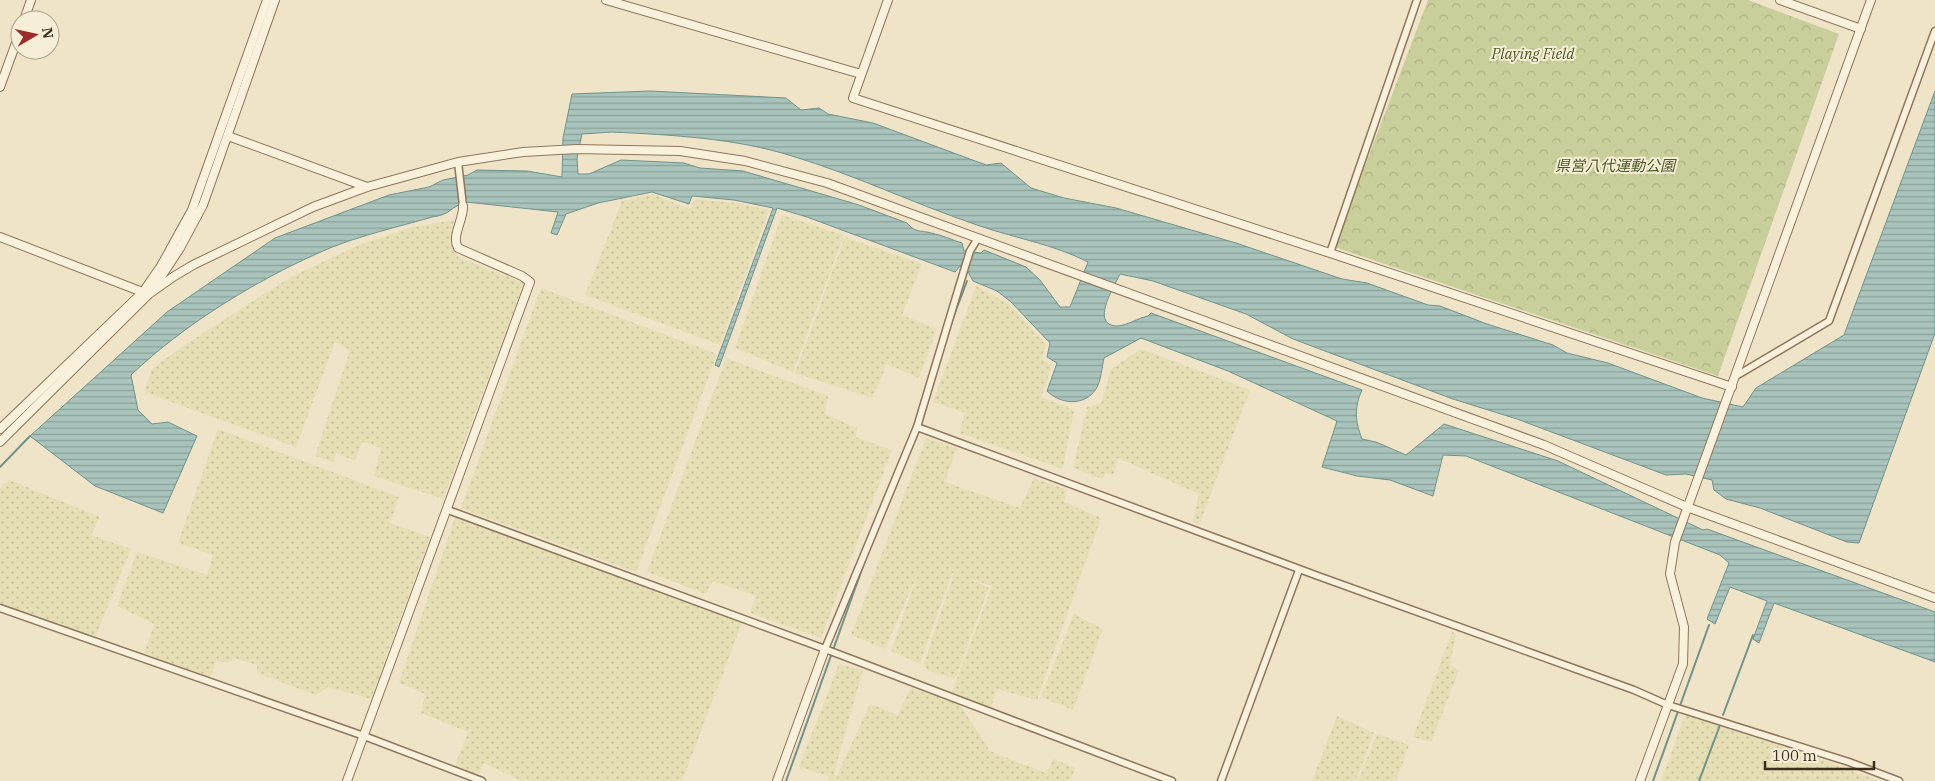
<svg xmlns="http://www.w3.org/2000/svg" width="1935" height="781" font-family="'IBM Plex Serif','Noto Sans JP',serif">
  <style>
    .farmland { fill: url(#farmland-dots) }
    .park { fill: url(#park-crowns) }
    .water { fill: url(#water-rules); stroke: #6f938a; fill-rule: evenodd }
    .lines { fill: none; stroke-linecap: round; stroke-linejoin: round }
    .stream { stroke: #6f938a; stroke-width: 2 }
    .minor-casing { stroke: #8d765c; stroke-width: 9 }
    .tertiary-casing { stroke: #8d765c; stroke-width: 10 }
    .minor { stroke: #faf1dc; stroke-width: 6 }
    .tertiary { stroke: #faf1dc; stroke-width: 8 }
    .labels { text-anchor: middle; stroke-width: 4; stroke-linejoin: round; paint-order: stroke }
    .park-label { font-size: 15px; font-style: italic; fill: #4d5a26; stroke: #f7eed8 }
  </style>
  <defs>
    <pattern id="farmland-dots" width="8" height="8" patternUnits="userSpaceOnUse" patternTransform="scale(1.25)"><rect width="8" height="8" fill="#e6deb5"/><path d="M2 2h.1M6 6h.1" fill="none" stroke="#c6bf9b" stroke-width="1.8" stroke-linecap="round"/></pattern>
    <pattern id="park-crowns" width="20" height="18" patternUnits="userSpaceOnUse" patternTransform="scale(1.25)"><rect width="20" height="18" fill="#c9cf9b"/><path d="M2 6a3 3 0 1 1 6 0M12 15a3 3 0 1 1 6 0" fill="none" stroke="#aeb285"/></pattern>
    <pattern id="water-rules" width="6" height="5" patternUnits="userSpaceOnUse" patternTransform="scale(1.25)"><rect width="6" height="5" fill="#a9c4bc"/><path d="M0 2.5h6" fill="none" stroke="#8ba098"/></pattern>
  </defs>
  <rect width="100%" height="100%" fill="#f0e4c8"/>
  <g class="farmland">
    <polygon points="653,194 689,209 695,199 736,203 769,210 720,345 585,295 622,201"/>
    <polygon points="782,215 844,235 793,372 735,348"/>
    <polygon points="454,220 451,244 458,257 524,283 443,499 374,476 381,448 362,442 355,461 336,453 334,462 315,456 350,350 335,342 296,447 144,392 152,369 186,344 291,277 361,244 413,227"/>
    <polygon points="845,237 922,264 902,315 937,329 919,378 887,364 872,398 795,373"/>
    <polygon points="976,286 1009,304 1046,345 1041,359 1052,365 1041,397 1074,410 1063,469 959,433 965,413 933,402"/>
    <polygon points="541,288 717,354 636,572 461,508"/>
    <polygon points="1141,349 1250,390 1199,525 1193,522 1199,494 1118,458 1113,476 1106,473 1102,479 1073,468 1087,407 1101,403 1111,369"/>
    <polygon points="726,358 828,396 825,414 857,428 856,437 892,450 821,638 750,613 756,596 713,581 706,594 647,572"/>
    <polygon points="218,429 399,497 390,523 430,537 371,699 328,687 316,695 257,673 257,665 234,658 229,663 216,661 210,678 144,653 154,624 117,606 137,552 207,575 213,555 178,543"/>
    <polygon points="926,438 957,448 945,482 1020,508 1034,478 1067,490 1064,502 1101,518 1037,700 997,689 991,707 952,692 992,586 969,579 989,588 955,679 927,670 924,663 954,573 952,573 920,664 891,651 918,573 885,649 851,635"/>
    <polygon points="9,480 100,517 91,535 131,549 95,638 0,603 0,488"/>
    <polygon points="455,517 742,623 682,781 521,781 484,763 478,776 454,768 468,732 421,713 425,694 399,683"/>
    <polygon points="1074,614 1103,629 1073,710 1041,697"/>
    <polygon points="1452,632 1456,634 1450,665 1459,670 1431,742 1413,737"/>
    <polygon points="839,664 863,670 835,769 835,780 870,704 898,715 910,689 956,699 990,751 1046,773 1054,759 1075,768 1070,781 828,781 829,776 799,767"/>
    <polygon points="1687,710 1880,781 1661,781"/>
    <polygon points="1337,716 1374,733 1356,781 1312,781"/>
    <polygon points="1377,734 1409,745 1396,781 1358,781"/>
  </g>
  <polygon class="park" points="1428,0 1748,0 1839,34 1718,376 1334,247"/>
  <path class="water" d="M650,91L786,98L801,110L819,108L828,114L873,123L986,165L1001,163L1031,188L1064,198L1116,208L1236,243L1342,279L1367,283L1428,305L1440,306L1487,324L1553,345L1567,353L1608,363L1702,398L1743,407L1756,388L1844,335L1935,91V333L1859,543L1847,542L1760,508L1726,499L1714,490L1712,480L1686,474L1666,475L1517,419L1453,399L1293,339L1246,314L1153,281L1120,274C1114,287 1089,326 1118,326C1128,325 1138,318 1148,316L1151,313L1362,390C1354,408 1355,421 1362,439L1376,442L1406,455L1444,424L1558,461L1703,530L1707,529L1935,612V662L1774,603L1759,643L1753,639L1767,601L1730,587L1715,624L1707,619L1729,563L1720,555L1466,456L1443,455L1433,496L1390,480L1357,476L1322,467L1337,421L1228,371L1141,338L1104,358C1102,367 1101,381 1096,389C1084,407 1060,404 1047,391L1057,363L1047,357L1050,343L1011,302L997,291L973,281L966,268L960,266L955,272L807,217L777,208L719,367L715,365L773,208L734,200L692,196L689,204L652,192L598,203L566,214L557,235L551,233L558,212L466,202C451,206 451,215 432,217C398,227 362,235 330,248C261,277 184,324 131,375L138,410L152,424L168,422L197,436L163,513L95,486L30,436L167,312L275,238L389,195L429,187L443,180L468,175L477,170L527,171L562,177L563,138L572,94ZM612,132C672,135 735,138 792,156C855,175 915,204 977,225C1014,238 1053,244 1088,262L1070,307H1060L1040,280L1026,267L984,250L981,253L964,251L962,243C952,240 942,235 931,233C920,230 915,233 907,223L859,205L743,171L700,168L684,163L621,160L589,174H578L577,158L582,134Z"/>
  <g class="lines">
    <g class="stream">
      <polyline points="950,326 967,281"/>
      <polyline points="0,467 30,436"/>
      <polyline points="1723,715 1753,635"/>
      <polyline points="786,781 866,558"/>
      <polyline points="1653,781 1709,625"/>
      <polyline points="1699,781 1720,725"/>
    </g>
    <g class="minor-casing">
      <g id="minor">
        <polyline points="458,162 463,206"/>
        <polyline points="1330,253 1417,0"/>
        <polyline points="1736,376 1829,321 1935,31"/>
        <polyline points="917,427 1318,576 1634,690 1668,705 1849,762 1899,781"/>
        <polyline points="448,510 825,649 1172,781"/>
        <polyline points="0,608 364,736 482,781"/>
        <polyline points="825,649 917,427 965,267 970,251 978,238"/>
        <polyline points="1221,781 1299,570"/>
      </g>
    </g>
    <g class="tertiary-casing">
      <g id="tertiary">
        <polyline points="606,0 861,74"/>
        <polyline points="888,0 853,98 1330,253 1732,387"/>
        <polyline points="1780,0 1861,29"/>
        <polyline points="24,20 31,0"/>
        <polyline points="0,87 20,32"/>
        <polyline points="228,136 367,187"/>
        <polyline points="0,237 145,293"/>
        <polyline points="153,289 180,248 203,205 275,0"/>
        <polyline points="0,429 143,292 161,266 192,210 267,0"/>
        <polyline points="0,442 149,294 173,277 193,265 313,207 367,187 458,162 523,152 577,149 680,151 745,161 827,183 1544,445 1687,507 1935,598"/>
        <path d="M347,781L530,282L522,276L458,248C451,236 464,219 463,206"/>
        <polyline points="777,781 825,649"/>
        <polyline points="1640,781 1683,664 1684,627 1670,574 1675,542 1871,0"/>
      </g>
    </g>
    <use href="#minor" class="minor"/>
    <use href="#tertiary" class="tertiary"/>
  </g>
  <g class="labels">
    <g class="park-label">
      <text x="1533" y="59">Playing Field</text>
      <text x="1615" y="171">県営八代運動公園</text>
    </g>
  </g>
  <g transform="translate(35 35) rotate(81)"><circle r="24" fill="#f7eed8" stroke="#ada18e"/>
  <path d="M0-4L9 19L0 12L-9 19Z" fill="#9e2a2b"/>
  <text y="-8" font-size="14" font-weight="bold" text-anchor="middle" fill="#3d2e20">N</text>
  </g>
  <path d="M1765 761v8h109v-8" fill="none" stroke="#3d2e20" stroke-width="2.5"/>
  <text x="1772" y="761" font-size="15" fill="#3d2e20" stroke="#f7eed8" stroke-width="4" paint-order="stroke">100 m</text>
</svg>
